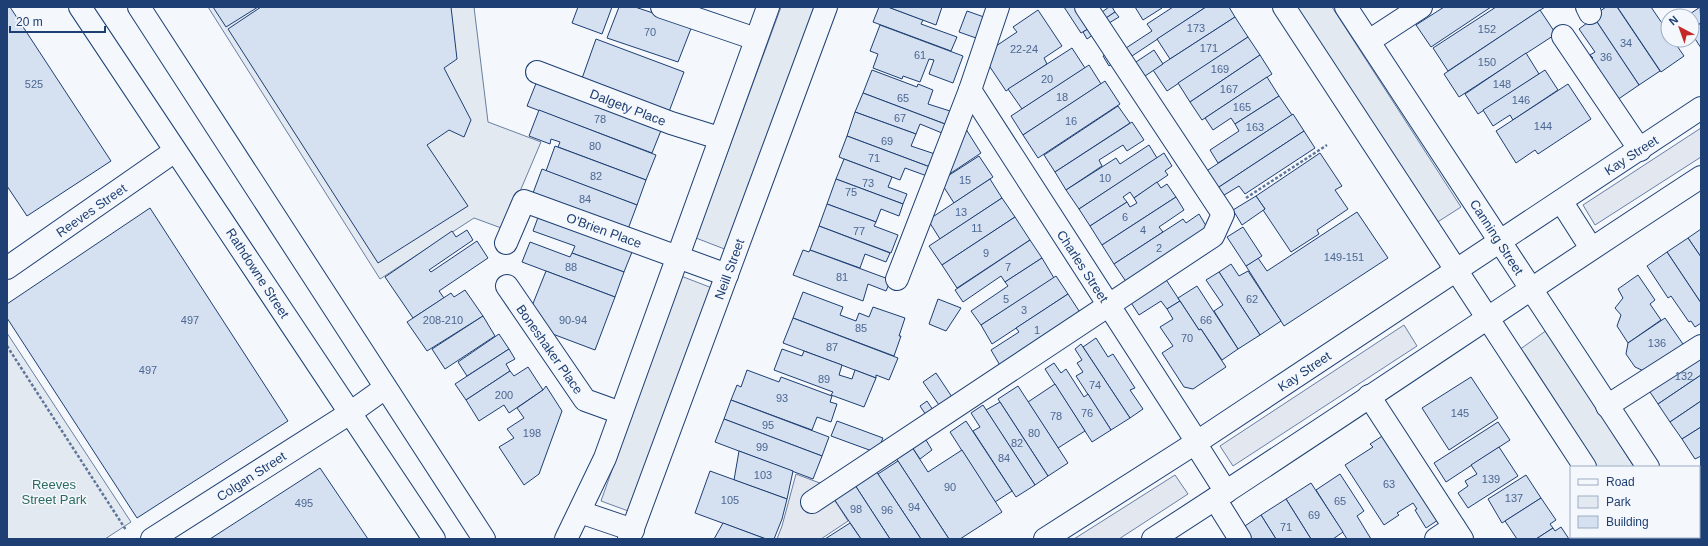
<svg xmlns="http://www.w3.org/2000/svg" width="1708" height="546" font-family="Helvetica,sans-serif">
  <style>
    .green { fill: #e3e9f0; stroke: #687fa3 }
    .parking { fill: #e3e8f0; stroke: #687fa3 }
    .building { fill: #d5e0f0; stroke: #1d3f73 }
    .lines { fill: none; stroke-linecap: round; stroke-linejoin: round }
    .minor-casing { stroke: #1d3f73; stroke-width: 24 }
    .major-casing { stroke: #1d3f73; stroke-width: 24 }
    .path { stroke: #5e769c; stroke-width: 2.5; stroke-dasharray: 3 2; stroke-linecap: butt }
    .minor { stroke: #f4f7fb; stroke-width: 22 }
    .major { stroke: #f4f7fb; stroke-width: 22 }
    .labels { text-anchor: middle; stroke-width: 3; stroke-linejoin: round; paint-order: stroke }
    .number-label { font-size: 11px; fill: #4b6792 }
    .street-label { font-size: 13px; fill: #1d3f73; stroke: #f4f7fb }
    .park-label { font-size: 13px; fill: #2c6c60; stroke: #f4f7fb }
  </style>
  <rect width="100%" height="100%" fill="#f4f7fb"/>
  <g class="green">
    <polygon points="208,7 474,7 488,122 541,142 504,229 474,218 380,279"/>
    <polygon points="781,7 817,7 727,250 696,238"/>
    <polygon points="1294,7 1332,7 1461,207 1436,223"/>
    <polygon points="681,276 712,288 631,512 601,501"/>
    <polygon points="1547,330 1634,467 1595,467 1519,350"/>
    <polygon points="7,333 131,522 105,539 7,539"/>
    <polygon points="1641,537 1678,537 1680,539 1642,539"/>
  </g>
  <g class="parking">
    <polygon points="1701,128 1701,157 1595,225 1583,205"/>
    <polygon points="1404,325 1417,346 1233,466 1220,446"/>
    <polygon points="796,474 825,485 848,521 821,539 777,539 782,526"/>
    <polygon points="1175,475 1188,494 1119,539 1074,539"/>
  </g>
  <g class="building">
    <polygon points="7,7 10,7 111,161 27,216 7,186"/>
    <polygon points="213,7 258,7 226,27"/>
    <polygon points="261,7 451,7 457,59 444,68 471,120 464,137 449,130 427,145 468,206 378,263 228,29"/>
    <polygon points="578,7 612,7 602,34 572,23"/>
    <polygon points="619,7 635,7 692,26 678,62 607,38"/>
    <polygon points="879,7 888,7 923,20 921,24 957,37 951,51 873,22"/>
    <polygon points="888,7 942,7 936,25"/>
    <polygon points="1064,7 1080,7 1093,26 1081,33"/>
    <polygon points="1109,7 1112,7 1115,12 1106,18 1102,12"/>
    <polygon points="1135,7 1161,7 1162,8 1143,20"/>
    <polygon points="1173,7 1206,7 1132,56 1126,48 1152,31 1147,24"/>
    <polygon points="1206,7 1229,7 1235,17 1170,59 1157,39"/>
    <polygon points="1444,7 1491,7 1431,47 1416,25"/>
    <polygon points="1496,7 1545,7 1448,71 1433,48"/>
    <polygon points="1606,7 1617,7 1660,71 1639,85 1593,16"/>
    <polygon points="1619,7 1651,7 1668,32 1668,40 1673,40 1684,56 1661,72 1618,8"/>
    <polygon points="1700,7 1701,23 1692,29 1692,16 1687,16"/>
    <polygon points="1038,10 1062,46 1044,58 1047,64 1006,91 984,58 987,52 1017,32 1013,27"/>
    <polygon points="1540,10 1556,34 1459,97 1444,74"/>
    <polygon points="967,11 984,17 976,38 959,32"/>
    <polygon points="1115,12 1119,17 1109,23 1106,18"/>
    <polygon points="1593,16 1639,85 1617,100 1590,60 1593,58 1590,55 1595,52 1579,29 1587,23"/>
    <polygon points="1235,17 1248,37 1167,91 1153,70"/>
    <polygon points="1701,23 1701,48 1692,34 1692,29"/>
    <polygon points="880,25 963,56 953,83 929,74 934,60 929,59 920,82 903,76 902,79 873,68 878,54 870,51"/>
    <polygon points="1093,26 1097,32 1087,39 1083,32"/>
    <polygon points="1248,37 1260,55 1190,102 1178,83"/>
    <polygon points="596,39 684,72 667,117 580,84"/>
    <polygon points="1072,48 1085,68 1022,109 1008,89"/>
    <polygon points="1154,50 1163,64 1142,78 1133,64"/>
    <polygon points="1110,52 1116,61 1109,66 1103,56"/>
    <polygon points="1526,53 1539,74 1478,114 1465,94"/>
    <polygon points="1260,55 1272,74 1202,120 1190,102"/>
    <polygon points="1089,65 1101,84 1023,135 1011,116"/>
    <polygon points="872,70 917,87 918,84 933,90 928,104 950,111 945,124 863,93"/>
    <polygon points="1545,70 1558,90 1513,120 1510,115 1493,126 1483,110"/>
    <polygon points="1267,77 1279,96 1235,124 1231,118 1213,130 1205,118"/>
    <polygon points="537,81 662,128 652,153 527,106"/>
    <polygon points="1105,81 1120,104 1038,158 1023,135"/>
    <polygon points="1568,84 1591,119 1538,154 1535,150 1516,163 1496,131"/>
    <polygon points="863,93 945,124 942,133 920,124 916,134 855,112"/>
    <polygon points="1279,96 1292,115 1218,163 1210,150 1239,131 1235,124"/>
    <polygon points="1118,106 1130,123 1055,172 1044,155"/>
    <polygon points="539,110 656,155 646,180 558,147 560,142 551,139 550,144 529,136"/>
    <polygon points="855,112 916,134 911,146 935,154 930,167 847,136"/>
    <polygon points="1293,114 1304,131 1216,189 1205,172"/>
    <polygon points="1132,122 1144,140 1127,151 1123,145 1099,160 1102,166 1066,190 1055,172"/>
    <polygon points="964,126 981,153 948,175"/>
    <polygon points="1304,131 1315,148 1245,194 1239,186 1221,197 1216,189"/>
    <polygon points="847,136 930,167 927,176 905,168 900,180 844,159 839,157"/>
    <polygon points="1149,145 1157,158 1079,209 1066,190 1116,158 1120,164"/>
    <polygon points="555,146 646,180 637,205 546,171"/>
    <polygon points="1164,153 1172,166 1165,171 1168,175 1134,198 1130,192 1123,197 1127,202 1090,226 1079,209"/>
    <polygon points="1320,153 1342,186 1335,190 1348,209 1317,230 1319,234 1291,252 1263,210 1265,209 1256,196"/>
    <polygon points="979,156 993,177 954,203 940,181"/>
    <polygon points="844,159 892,177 888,187 907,194 903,204 836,179"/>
    <polygon points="542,169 637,205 628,229 533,193"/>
    <polygon points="836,179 903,204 899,216 881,209 876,222 827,204"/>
    <polygon points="990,179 1002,198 940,239 928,220"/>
    <polygon points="1157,182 1161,188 1167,184 1176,197 1102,245 1090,226 1127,202 1130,207 1137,203 1134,198"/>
    <polygon points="1256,196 1265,209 1242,225 1233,210"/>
    <polygon points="1176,197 1184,210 1159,227 1163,232 1114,264 1102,245"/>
    <polygon points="1002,198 1015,217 942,265 929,246"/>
    <polygon points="827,204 876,222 874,226 898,235 891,253 819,226"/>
    <polygon points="150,208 288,421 137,518 7,318 7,304"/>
    <polygon points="540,212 634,247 624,272 572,253 575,246 533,231"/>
    <polygon points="1357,212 1388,258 1284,326 1246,266 1258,258 1267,271"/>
    <polygon points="1199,214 1208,229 1127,283 1114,264 1183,219 1186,223"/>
    <polygon points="1015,217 1030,240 957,288 942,265"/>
    <polygon points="819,226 890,253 886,262 865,254 860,268 810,250"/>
    <polygon points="1243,227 1262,256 1246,266 1227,237"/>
    <polygon points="1701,229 1701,257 1688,238"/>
    <polygon points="467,230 473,240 429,270 431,272 477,241 488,258 439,291 444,298 413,318 385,277 452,231 456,237"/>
    <polygon points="1688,238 1701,257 1701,303 1667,252"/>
    <polygon points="1030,240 1042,258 1005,282 1001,276 963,302 955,290"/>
    <polygon points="530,242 570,257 572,253 624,272 615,297 522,262"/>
    <polygon points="803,250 809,252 810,250 891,280 886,291 868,284 863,301 793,275"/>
    <polygon points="1667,252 1701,303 1701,323 1695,327 1691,321 1689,322 1671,296 1668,298 1647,266"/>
    <polygon points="1042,258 1054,278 981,325 971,311 1008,286 1005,282"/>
    <polygon points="1231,264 1239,276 1248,271 1281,321 1260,335 1219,272"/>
    <polygon points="546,271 615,297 595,350 550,333 532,306"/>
    <polygon points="1219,272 1260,335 1238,349 1214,311 1223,305 1206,280"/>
    <polygon points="1163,275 1180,301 1167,309 1161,301 1139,315 1128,298"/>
    <polygon points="1638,275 1655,300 1650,304 1661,320 1628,343 1617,326 1621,315 1615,308 1623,298 1618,289"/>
    <polygon points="1056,276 1068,294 992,344 981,325"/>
    <polygon points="1197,286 1238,349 1222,360 1201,329 1199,330 1178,298"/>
    <polygon points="465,290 483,316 427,351 407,322 451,293 454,297"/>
    <polygon points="803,292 843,307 840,315 856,321 859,313 869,317 873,307 905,318 899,336 901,336 894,356 793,318"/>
    <polygon points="1068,294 1081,314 1001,367 991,350 1019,332 1016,328"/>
    <polygon points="938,299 961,308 946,331 929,324"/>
    <polygon points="1180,301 1199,330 1201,329 1226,367 1193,389 1184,387 1162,353 1173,346 1160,327 1173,319 1167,309"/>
    <polygon points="483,316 495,336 445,369 432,349"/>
    <polygon points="793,318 898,358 889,380 876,375 876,378 783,343"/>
    <polygon points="1665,318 1685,347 1648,373 1635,367 1626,354 1628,343"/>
    <polygon points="499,334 509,349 467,376 458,362"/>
    <polygon points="1096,338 1108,357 1113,354 1135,388 1130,390 1143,409 1130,418 1083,347"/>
    <polygon points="1081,344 1130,418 1111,430 1076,376 1083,372 1077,363 1082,360 1075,349"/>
    <polygon points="509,349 515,359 506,364 510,371 466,400 455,384"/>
    <polygon points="782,349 802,356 804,351 842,365 839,375 852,379 855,370 876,378 864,407 831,395 833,392 774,370"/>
    <polygon points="1701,349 1701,375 1658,404 1646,386"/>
    <polygon points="1054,363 1061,373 1066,369 1084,397 1088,394 1111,430 1092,442 1045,369"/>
    <polygon points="528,367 543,390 509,413 504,405 479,421 466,400 510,371 514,376"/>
    <polygon points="747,370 779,382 781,377 832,396 830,402 837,404 831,422 817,417 812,430 731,400 737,385 741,387"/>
    <polygon points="936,373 952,397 939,405 923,382"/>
    <polygon points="1701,375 1701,401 1670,422 1658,404"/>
    <polygon points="1471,377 1498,418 1449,450 1422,408"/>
    <polygon points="1055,384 1085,431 1058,448 1028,402"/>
    <polygon points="546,386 562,411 539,474 524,485 499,447 514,438 507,429 524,418 517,408 543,390"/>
    <polygon points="1018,386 1068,463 1048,476 998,399"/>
    <polygon points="731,400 829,437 822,456 724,419"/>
    <polygon points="927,401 933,410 926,415 920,406"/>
    <polygon points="1701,401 1701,427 1682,439 1670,422"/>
    <polygon points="1000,402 1048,476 1035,485 986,410"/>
    <polygon points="983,405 1035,485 1016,497 973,431 980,427 971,413"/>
    <polygon points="724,419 822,456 813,479 715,442"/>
    <polygon points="837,421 883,438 880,445 872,451 831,436"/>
    <polygon points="966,421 1012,491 995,502 950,432"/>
    <polygon points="1498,422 1510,440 1446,482 1434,463"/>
    <polygon points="1701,427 1701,456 1695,459 1682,439"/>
    <polygon points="1387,433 1441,518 1426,528 1415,510 1417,509 1413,503 1397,513 1399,515 1384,525 1345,465 1373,447 1370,444"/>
    <polygon points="923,435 932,450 920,459 910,444"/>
    <polygon points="910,444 928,472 962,450 1002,512 960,539 949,539 894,455"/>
    <polygon points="1499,447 1518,476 1468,508 1458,493 1468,486 1465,481 1477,474 1471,465"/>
    <polygon points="739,451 793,471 787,499 734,480"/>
    <polygon points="898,461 949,539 921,539 878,474"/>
    <polygon points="320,468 368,539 210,539"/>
    <polygon points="874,468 878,474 921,539 890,539 853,482"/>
    <polygon points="710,471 787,499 782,519 774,539 766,539 695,513"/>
    <polygon points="1340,474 1364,511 1357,516 1371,539 1347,539 1316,490"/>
    <polygon points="1526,475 1541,498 1502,523 1488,499"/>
    <polygon points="853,482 890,539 861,539 832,496"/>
    <polygon points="1311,483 1343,532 1333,539 1311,539 1286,499"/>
    <polygon points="1541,498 1556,520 1550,524 1553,528 1536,539 1517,539 1505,521"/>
    <polygon points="1286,499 1311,539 1276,539 1261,515"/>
    <polygon points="1261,515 1276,539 1249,539 1242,528"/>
    <polygon points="723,523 766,539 714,539"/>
    <polygon points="850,523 861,539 825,539"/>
    <polygon points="1561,527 1569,539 1536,539 1553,528 1555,531"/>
  </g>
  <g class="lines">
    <g class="minor-casing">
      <g id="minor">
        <polyline points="662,7 756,39"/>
        <polyline points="1284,7 1585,467"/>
        <polyline points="1346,7 1648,467"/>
        <polyline points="1587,7 1590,13"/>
        <polyline points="1563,36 1640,150"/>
        <polyline points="1369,41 1421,7"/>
        <polyline points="537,72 671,123 719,138"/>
        <polyline points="970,90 1197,442"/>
        <polyline points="1561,201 1591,248"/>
        <polyline points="506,243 524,201 727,275"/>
        <polyline points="7,268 175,151"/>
        <polyline points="897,279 970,90 998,7"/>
        <polyline points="507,286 585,400 621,413"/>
        <polyline points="1369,396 1462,539"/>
        <polyline points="1607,406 1701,346"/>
        <polyline points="1195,443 1226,492"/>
        <polyline points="1215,499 1240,539"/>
        <polyline points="812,502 1213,236 1223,214 1086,7"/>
        <polyline points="580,512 633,530"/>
        <polyline points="1630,537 1631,539"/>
        <polyline points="1694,537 1696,539"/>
        <polyline points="152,539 350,413"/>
        <polyline points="566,539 605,458 768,7"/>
        <polyline points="629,539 826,7"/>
        <polyline points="1045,539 1197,442 1701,108"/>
        <path d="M1153,539C1337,421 1518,296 1701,177"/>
        <polyline points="1436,539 1454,527"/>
      </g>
    </g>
    <g class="major-casing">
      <g id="major">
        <polyline points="80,7 434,539"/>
        <path d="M139,7C255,184 368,362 484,539"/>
        <polyline points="350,413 385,388"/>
      </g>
    </g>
    <g class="path">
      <polyline points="1246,198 1327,145"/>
      <polyline points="7,346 126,530"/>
    </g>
    <use href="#minor" class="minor"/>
    <use href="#major" class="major"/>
  </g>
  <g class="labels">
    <g class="number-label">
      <text x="1196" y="32">173</text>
      <text x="1487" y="33">152</text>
      <text x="650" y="36">70</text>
      <text x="1626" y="47">34</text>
      <text x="1209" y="52">171</text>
      <text x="1024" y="53">22-24</text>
      <text x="920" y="59">61</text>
      <text x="1606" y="61">36</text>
      <text x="1487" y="66">150</text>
      <text x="1220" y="73">169</text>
      <text x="1047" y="83">20</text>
      <text x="34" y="88">525</text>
      <text x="1502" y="88">148</text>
      <text x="1229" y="93">167</text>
      <text x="1062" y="101">18</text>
      <text x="903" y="102">65</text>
      <text x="1521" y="104">146</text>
      <text x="1242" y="111">165</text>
      <text x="900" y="122">67</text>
      <text x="600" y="123">78</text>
      <text x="1071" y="125">16</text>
      <text x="1543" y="130">144</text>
      <text x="1255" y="131">163</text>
      <text x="887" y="145">69</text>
      <text x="595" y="150">80</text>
      <text x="874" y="162">71</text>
      <text x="596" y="180">82</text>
      <text x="1105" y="182">10</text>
      <text x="965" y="184">15</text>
      <text x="868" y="187">73</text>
      <text x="851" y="196">75</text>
      <text x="585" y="203">84</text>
      <text x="961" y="216">13</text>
      <text x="1125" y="221">6</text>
      <text x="977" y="232">11</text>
      <text x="1143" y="234">4</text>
      <text x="859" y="235">77</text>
      <text x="1159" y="252">2</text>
      <text x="986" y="257">9</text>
      <text x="1344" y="261">149-151</text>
      <text x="571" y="271">88</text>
      <text x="1008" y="271">7</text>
      <text x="842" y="281">81</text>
      <text x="1006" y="303">5</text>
      <text x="1252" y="303">62</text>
      <text x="1024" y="314">3</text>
      <text x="190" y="324">497</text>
      <text x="443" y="324">208-210</text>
      <text x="573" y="324">90-94</text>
      <text x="1206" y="324">66</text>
      <text x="861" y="332">85</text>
      <text x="1037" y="334">1</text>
      <text x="1187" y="342">70</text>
      <text x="1657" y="347">136</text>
      <text x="832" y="351">87</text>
      <text x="148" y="374">497</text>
      <text x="1684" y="380">132</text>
      <text x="824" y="383">89</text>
      <text x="1095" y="389">74</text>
      <text x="504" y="399">200</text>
      <text x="782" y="402">93</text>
      <text x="1087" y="417">76</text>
      <text x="1460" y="417">145</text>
      <text x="1056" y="420">78</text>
      <text x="768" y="429">95</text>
      <text x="532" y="437">198</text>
      <text x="1034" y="437">80</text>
      <text x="1017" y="447">82</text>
      <text x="762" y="451">99</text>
      <text x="1004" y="462">84</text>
      <text x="763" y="479">103</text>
      <text x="1491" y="483">139</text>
      <text x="1389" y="488">63</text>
      <text x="950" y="491">90</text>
      <text x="1514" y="502">137</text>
      <text x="730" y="504">105</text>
      <text x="1340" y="505">65</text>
      <text x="304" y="507">495</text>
      <text x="914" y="511">94</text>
      <text x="856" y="513">98</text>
      <text x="887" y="514">96</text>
      <text x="1314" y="519">69</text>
      <text x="1286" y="531">71</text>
    </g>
    <g class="street-label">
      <text transform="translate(628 107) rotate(21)" y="5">Dalgety Place</text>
      <text transform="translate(1631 155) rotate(-33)" y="5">Kay Street</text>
      <text transform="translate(91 210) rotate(-35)" y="5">Reeves Street</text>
      <text transform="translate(604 230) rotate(20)" y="5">O'Brien Place</text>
      <text transform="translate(1497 237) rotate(57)" y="5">Canning Street</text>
      <text transform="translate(1083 266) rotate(57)" y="5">Charles Street</text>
      <text transform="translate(729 269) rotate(-70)" y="5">Neill Street</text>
      <text transform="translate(258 273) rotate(57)" y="5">Rathdowne Street</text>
      <text transform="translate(550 349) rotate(55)" y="5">Boneshaker Place</text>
      <text transform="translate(1304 371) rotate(-34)" y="5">Kay Street</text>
      <text transform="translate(251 476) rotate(-33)" y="5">Colgan Street</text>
    </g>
    <g class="park-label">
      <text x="54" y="489">Reeves<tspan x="54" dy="15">Street Park</tspan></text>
    </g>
  </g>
  <rect width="1708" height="546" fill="none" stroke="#1d3f73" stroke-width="16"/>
  <rect x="1570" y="466" width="130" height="72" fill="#f4f7fb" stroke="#9eadc5"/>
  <rect x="1578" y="479" width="20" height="6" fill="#f4f7fb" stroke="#9eadc5"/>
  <text x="1606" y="486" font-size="12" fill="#1d3f73">Road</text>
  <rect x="1578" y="496" width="20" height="12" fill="#e3e9f0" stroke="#9eadc5"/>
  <text x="1606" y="506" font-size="12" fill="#1d3f73">Park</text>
  <rect x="1578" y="516" width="20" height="12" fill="#d5e0f0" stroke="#9eadc5"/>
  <text x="1606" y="526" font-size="12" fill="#1d3f73">Building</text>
  <g transform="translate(1680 28) rotate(319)"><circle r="19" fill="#f4f7fb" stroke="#9eadc5"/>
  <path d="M0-3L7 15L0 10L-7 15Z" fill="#c62828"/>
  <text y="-6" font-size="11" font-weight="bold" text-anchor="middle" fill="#1d3f73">N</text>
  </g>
  <path d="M10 26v6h95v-6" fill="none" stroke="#1d3f73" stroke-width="2"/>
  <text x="16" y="26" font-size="12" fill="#1d3f73" stroke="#f4f7fb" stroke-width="3" paint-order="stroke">20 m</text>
</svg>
